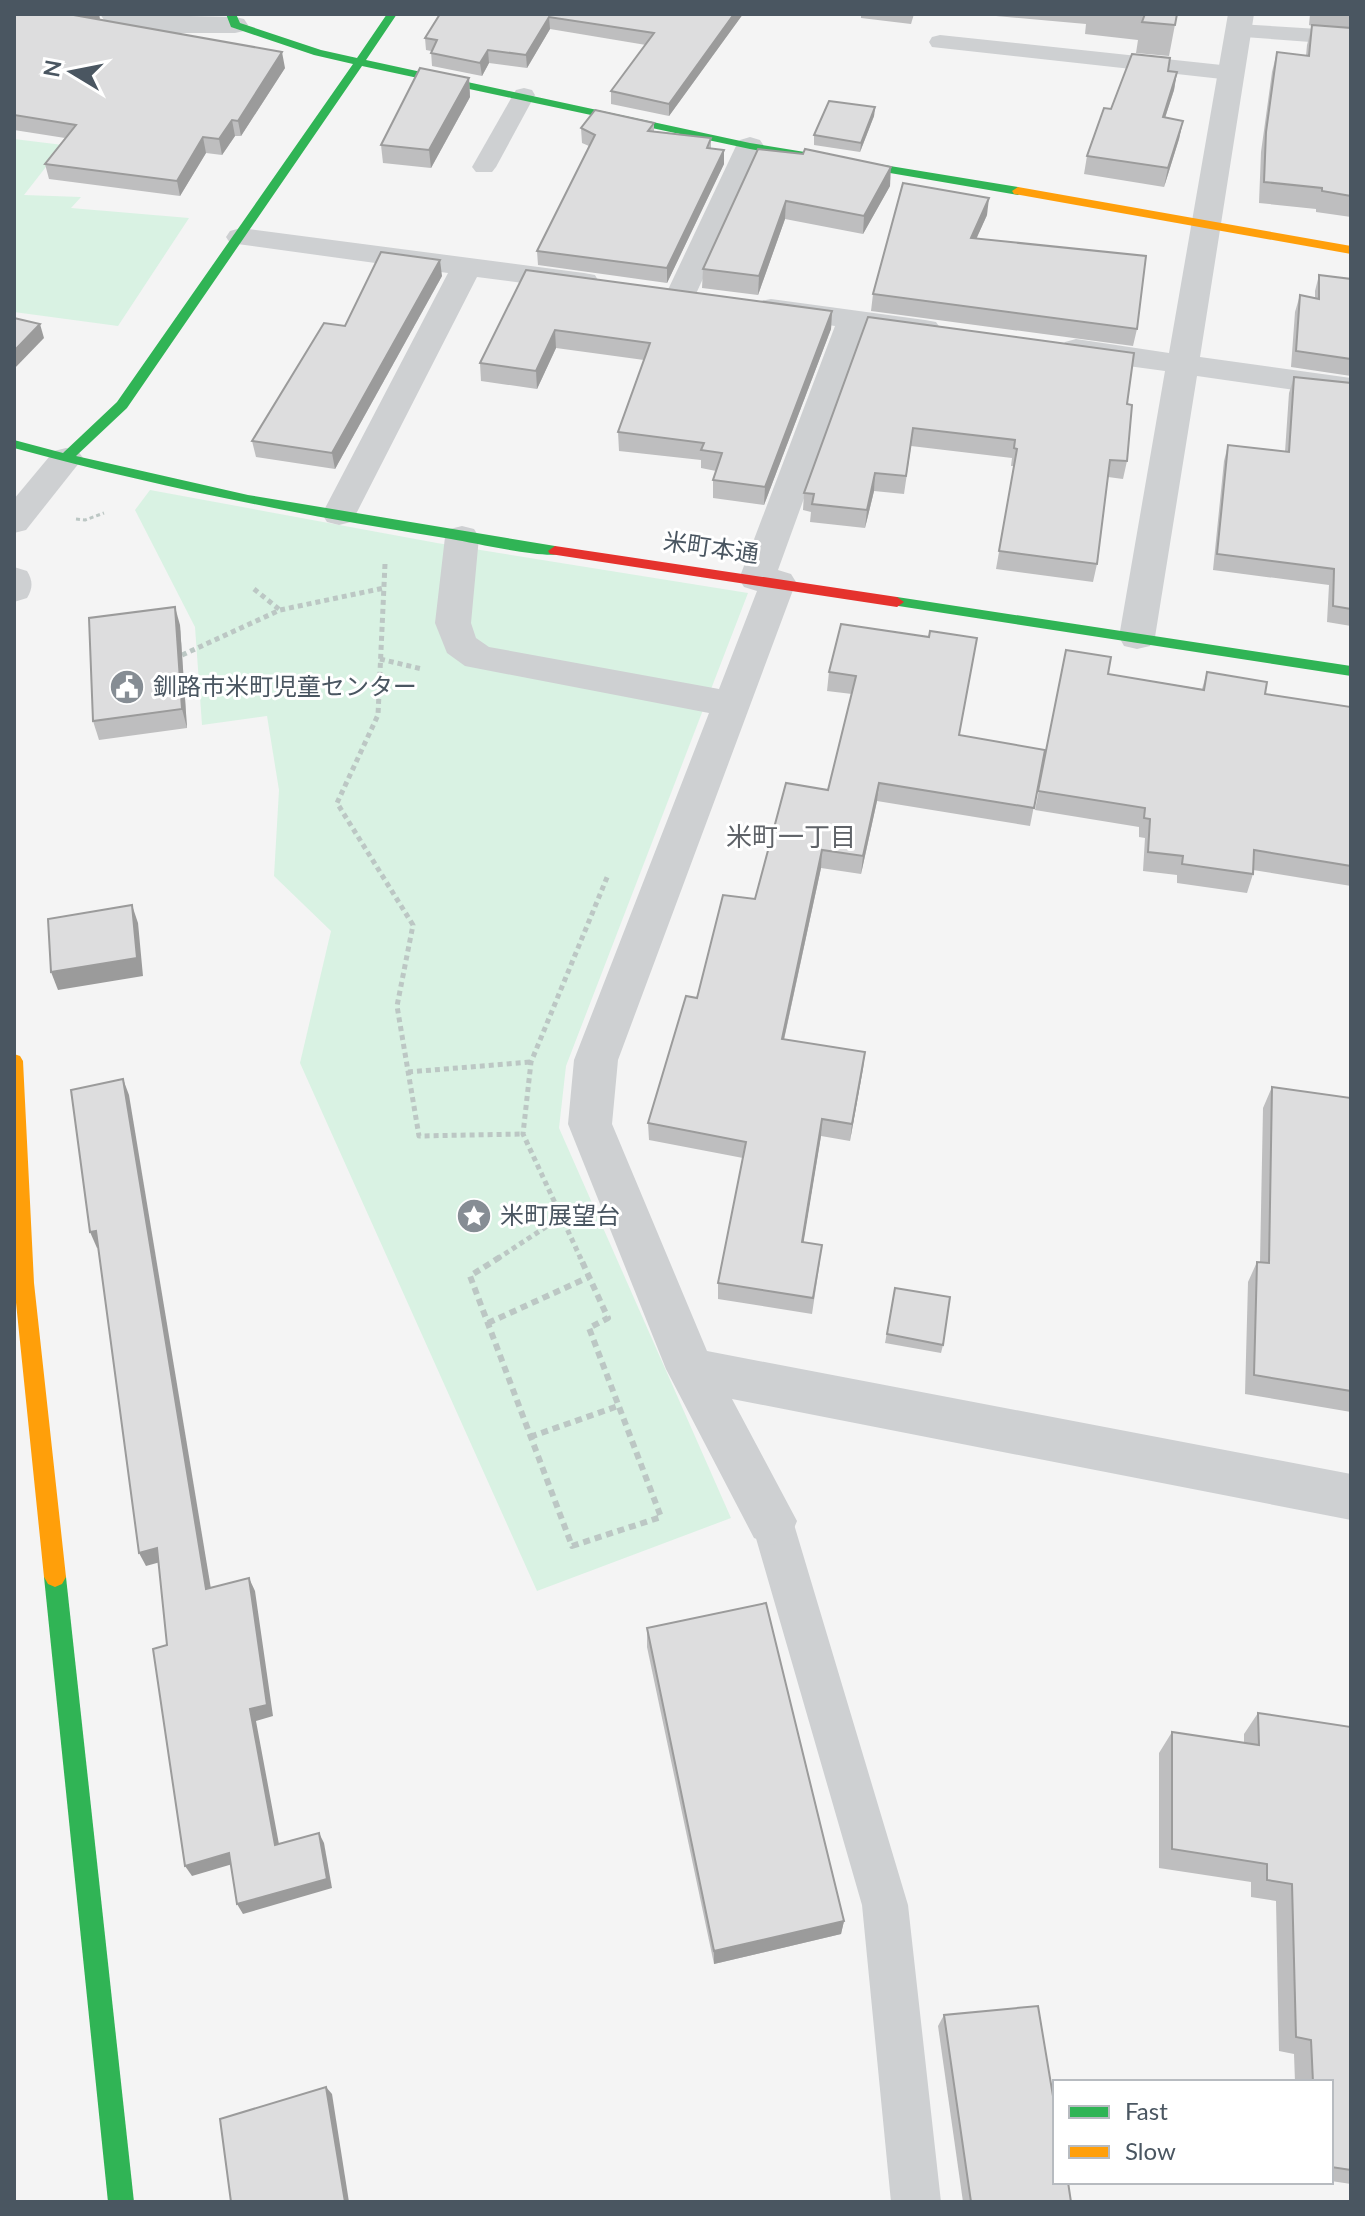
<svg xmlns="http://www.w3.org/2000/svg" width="1365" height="2216" font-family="Lato,'Noto Sans JP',sans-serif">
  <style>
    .green { fill: #d9f2e3 }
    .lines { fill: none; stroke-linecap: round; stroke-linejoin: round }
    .path-far2 { stroke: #bcc7c4; stroke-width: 3; stroke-dasharray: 4 3; stroke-linecap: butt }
    .path-far1 { stroke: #bcc7c4; stroke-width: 5; stroke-dasharray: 5 4; stroke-linecap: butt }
    .path { stroke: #bcc7c4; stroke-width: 6; stroke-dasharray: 7 5; stroke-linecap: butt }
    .lane { fill: #ced0d2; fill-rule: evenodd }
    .street { fill: #ced0d2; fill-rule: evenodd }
    .fast { fill: #30b455; fill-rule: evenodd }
    .slow { fill: #ff9f0a; fill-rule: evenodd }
    .jam { fill: #e5322d; fill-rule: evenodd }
    .wall { fill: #bebebf }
    .shaded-wall { fill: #9b9b9b }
    .building { fill: #ddddde; stroke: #9b9b9b; stroke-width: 2 }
    .labels { text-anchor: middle; stroke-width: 6; stroke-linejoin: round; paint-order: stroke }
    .street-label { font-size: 24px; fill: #4a5661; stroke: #fff }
    .poi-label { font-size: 24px; fill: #4a5661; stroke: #fff; text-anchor: start }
    .neighbourhood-label { font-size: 26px; fill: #5f6368; stroke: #fff }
  </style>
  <rect width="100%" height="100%" fill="#f4f4f4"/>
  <g class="green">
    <polygon points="14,139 63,145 24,195 81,197 71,208 189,218 118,326 14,312"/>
    <polygon points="150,490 437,543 748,593 566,1066 559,1128 731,1518 537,1591 300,1063 331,931 274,876 279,790 267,716 202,725 195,627 135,510"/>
  </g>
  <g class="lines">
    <polyline class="path-far2" points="76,519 85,520 104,513"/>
    <g class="path-far1">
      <polyline points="385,564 378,715 337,803 413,925 397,1006 419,1136 523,1134"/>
      <polyline points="254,589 280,610"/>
      <polyline points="182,655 280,610 384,588"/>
      <polyline points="380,659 422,669"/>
      <polyline points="408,1072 531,1062"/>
      <polyline points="497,1259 561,1217"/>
      <polyline points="581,1259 523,1134 531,1062 608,875"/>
    </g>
    <g class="path">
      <polyline points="500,1257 470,1276 572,1546 661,1517 589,1328 608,1318 580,1257"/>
      <polyline points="488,1323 589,1277"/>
      <polyline points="530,1437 618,1406"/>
    </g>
    <g class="lane">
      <polygon points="1238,24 1351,31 1351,45 1230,36 1227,31"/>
      <polygon points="940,35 1231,66 1242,73 1231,80 932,47 929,42 932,37"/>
      <polygon points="524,88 532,90 535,95 496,167 492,172 476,172 472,167 513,95 516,90"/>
      <polygon points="772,1502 787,1507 793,1521 908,1905 941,2202 891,2202 862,1905 751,1521 757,1507"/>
    </g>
    <g class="street">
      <polygon points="100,14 235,17 244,19 248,25 244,31 235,33 173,33 104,20"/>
      <polygon points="1228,14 1254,14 1200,357 1351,378 1351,398 1197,376 1155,637 1150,646 1137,649 1124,646 1119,637 1165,371 1076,359 1065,356 1060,349 1065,342 1076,339 1169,353"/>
      <polygon points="750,137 760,140 764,146 695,296 691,303 680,305 669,303 665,296 736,146 740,140"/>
      <polygon points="241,228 584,273 595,275 599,282 595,289 584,291 477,277 356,514 351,522 339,525 327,522 322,514 448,273 230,243 226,237 230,231"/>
      <polygon points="771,299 925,320 936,322 941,329 936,336 925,338 865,330 778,570 791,574 796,582 618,1060 612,1124 707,1351 1351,1474 1351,1520 732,1399 797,1521 790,1538 772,1545 754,1538 666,1369 568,1124 574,1060 709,713 465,666 447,653 435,623 445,537 450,529 462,526 474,529 479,537 471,623 476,638 489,647 719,689 757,591 744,587 739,579 835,326 760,315 755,308 760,301"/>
      <polygon points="66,448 78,451 83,458 26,530 14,533 14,499 54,451"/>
      <path d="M14,567L27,571C33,581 33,588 27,598L14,602Z"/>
    </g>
    <g class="fast">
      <path d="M226,14H236L240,23L321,50L357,58L387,14H397L366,60L750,143L1018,187L1024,191L1018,195L750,149L362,66L127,408L76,456L248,495L555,546L562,551L560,554C540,558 475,543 451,539C304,516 158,487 14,448V440L63,453L117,402L353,64L314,55L231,27Z"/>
      <polygon points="897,597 1351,666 1351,676 892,605 892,599"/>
      <polygon points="55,1567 62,1570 66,1577 134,2202 108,2202 44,1577 48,1570"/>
    </g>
    <g class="slow">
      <polygon points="1018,187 1351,246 1351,254 1014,194 1012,191"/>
      <polygon points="14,1054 20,1056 23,1061 34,1283 66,1577 62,1584 55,1587 48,1584 44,1577 14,1283"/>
    </g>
    <polygon class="jam" points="555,546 897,597 904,602 897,607 550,554 548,551"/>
  </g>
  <g class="wall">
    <polygon points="14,14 99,14 100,20 285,68 241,136 235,136 222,155 206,153 180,196 49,179 45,164 65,138 14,130"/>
    <polygon points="440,14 743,14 669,116 611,104 611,91 646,45 550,29 527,68 489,63 482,76 432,66 431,51 426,50 425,38"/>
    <polygon points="861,14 914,14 911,24 861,18"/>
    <polygon points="974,14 1177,14 1169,56 1136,53 1138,40 1085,34 1086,24"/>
    <polygon points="1310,14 1351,14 1351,217 1316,212 1316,209 1259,203 1261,152 1272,72 1277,52 1306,56 1307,45 1312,26 1309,25"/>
    <polygon points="1168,71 1177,72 1174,90 1165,118 1183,121 1179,139 1164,187 1084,174 1087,156 1111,109"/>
    <polygon points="469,78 470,97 431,168 383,163 381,145"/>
    <polygon points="875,107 874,116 860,152 814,145 814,135"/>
    <polygon points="654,123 654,131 711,138 711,148 724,164 667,283 538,265 537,251 589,146 582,143 581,128"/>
    <polygon points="758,149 890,186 863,234 785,219 758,295 702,288 703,269"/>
    <polygon points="987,215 976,239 1137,329 1133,346 871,311 873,294"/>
    <polygon points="526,270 832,311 831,329 764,505 713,498 713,480 716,471 701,468 701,460 619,451 618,432 644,360 556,348 537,389 481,381 480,363"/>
    <polygon points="1319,275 1351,279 1351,376 1291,367 1295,312 1300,295 1315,298 1315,291"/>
    <polygon points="442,276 335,469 256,457 252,441 345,326"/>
    <polygon points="868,317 1127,404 1127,461 1123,479 1108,477 1097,564 1093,582 996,569 1014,466 1011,466 1012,458 911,446 904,494 874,491 865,528 810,522 811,512 803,510 804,493"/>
    <polygon points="1294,377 1351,383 1351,626 1327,622 1329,585 1213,570 1224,461 1228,445 1285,452 1289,393"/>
    <polygon points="841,624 959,735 1045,750 1030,826 877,801 861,874 821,868 784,1040 865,1052 850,1141 821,1136 803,1242 820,1261 812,1314 718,1299 718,1283 743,1158 649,1140 648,1123 697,998 755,899 828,790 852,694 827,691 829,672"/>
    <polygon points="180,625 187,728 99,740 93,721"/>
    <polygon points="1066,650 1108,674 1202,689 1207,672 1265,694 1351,707 1351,886 1253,870 1253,874 1247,893 1177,883 1177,875 1143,871 1145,838 1139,837 1139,827 1035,810"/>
    <polygon points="1272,1087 1351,1098 1351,1412 1245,1394 1248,1282 1257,1262 1260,1262 1263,1108"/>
    <polygon points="895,1288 943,1345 941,1353 885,1343"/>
    <polygon points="647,1628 844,1921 841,1934 714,1964 647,1647"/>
    <polygon points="1258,1713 1351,1727 1351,2184 1331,2181 1331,2082 1295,2082 1294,2054 1279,2051 1276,1901 1251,1897 1251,1882 1159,1868 1159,1753 1172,1732 1244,1743 1244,1734"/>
    <polygon points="944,2015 1071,2202 963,2202 938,2026"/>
  </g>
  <g class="shaded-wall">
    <polygon points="52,14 99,14 100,20"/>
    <polygon points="734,14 743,14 669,116 669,104"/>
    <polygon points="549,17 550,29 527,68 526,55"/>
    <polygon points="488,50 489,63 482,76 480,63"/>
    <polygon points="282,52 285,68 241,136 238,121"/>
    <polygon points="1177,72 1174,90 1159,136 1163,117"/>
    <polygon points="469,78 470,97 431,168 429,150"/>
    <polygon points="875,107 874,116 860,152 861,143"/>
    <polygon points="232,120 235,136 222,155 219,139"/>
    <polygon points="1183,121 1179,139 1164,187 1168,168"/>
    <polygon points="203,137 206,153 180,196 177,181"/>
    <polygon points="724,150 724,164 667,283 667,268"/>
    <polygon points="891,167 890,186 863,234 864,216"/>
    <polygon points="989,198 987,215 969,255 971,238"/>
    <polygon points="786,201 785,219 758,295 759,276"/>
    <polygon points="440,260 442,276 335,469 332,453"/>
    <polygon points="832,311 831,329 764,505 765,487"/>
    <polygon points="40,324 44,338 14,369 14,351"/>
    <polygon points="555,330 556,348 537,389 536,371"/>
    <polygon points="875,473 874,491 865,528 867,510"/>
    <polygon points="175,607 180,625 187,728 182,709"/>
    <polygon points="879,783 877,801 861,874 863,856"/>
    <polygon points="822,850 821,868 780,1057 782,1039"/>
    <polygon points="132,905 138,923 143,976 58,990 51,972"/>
    <polygon points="865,1052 863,1069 850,1141 852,1124"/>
    <polygon points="123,1079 129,1095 213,1601 206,1589"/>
    <polygon points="822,1119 821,1136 801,1258 802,1242"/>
    <polygon points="96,1231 103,1246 97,1248 90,1232"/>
    <polygon points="157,1548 164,1561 146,1566 139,1553"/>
    <polygon points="249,1578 255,1591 273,1716 256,1721 281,1855 275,1845 250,1709"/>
    <polygon points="319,1833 324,1843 332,1888 243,1914 237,1904"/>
    <polygon points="229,1853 236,1863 192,1876 185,1866"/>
    <polygon points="844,1921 841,1934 714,1964 714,1951"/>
    <polygon points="326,2087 332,2094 349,2202 345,2202"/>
  </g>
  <g class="building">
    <polygon points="14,14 68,14 282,52 238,121 232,120 219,139 203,137 177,181 45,164 76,125 14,115"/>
    <polygon points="440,14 734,14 669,104 611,91 654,33 549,17 526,55 488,50 480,63 431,53 437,40 425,38"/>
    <polygon points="1145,14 1177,14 1175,25 1142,22"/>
    <polygon points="1312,25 1351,28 1351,196 1322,191 1322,188 1264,182 1266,132 1277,52 1309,56"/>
    <polygon points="1132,54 1170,58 1168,71 1177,72 1163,117 1183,121 1168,168 1087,156 1104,108 1111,109"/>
    <polygon points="420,68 469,78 429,150 381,145"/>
    <polygon points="829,101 875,107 861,143 814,135"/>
    <polygon points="595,110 654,123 648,131 711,138 707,148 724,150 667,268 537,251 595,135 581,128"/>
    <polygon points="758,149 803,154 805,149 891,167 864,216 786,201 759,276 703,269"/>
    <polygon points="903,183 989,198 971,238 1146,256 1137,329 873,294"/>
    <polygon points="381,252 440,260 332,453 252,441 324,323 345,326"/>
    <polygon points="526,270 832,311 765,487 713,480 722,453 701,450 704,443 618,432 650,343 555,330 536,371 480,363"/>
    <polygon points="1319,275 1351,279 1351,359 1296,351 1300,295 1319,299"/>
    <polygon points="868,317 1134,353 1127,404 1132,405 1127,461 1110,460 1097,564 999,551 1017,449 1014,448 1015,440 913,428 906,476 875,473 867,510 812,504 814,494 804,493"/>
    <polygon points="14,318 40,324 14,351"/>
    <polygon points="1294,377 1351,383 1351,609 1333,606 1334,569 1217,554 1228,445 1289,452"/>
    <polygon points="175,607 182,709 93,721 89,618"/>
    <polygon points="841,624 929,637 930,631 977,638 959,735 1045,750 1034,808 879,783 863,856 822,850 782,1039 865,1052 852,1124 822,1119 802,1242 822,1245 813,1298 718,1283 746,1142 648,1123 686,996 697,998 723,895 755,899 786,783 828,790 856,676 829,672"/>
    <polygon points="1066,650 1111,657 1108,674 1204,690 1207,672 1267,682 1265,694 1351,707 1351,866 1254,850 1253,874 1182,864 1183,856 1148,852 1150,819 1144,818 1145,808 1038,791"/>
    <polygon points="132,905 137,958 51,972 48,919"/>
    <polygon points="123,1079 206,1589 249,1578 267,1705 250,1709 275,1845 319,1833 327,1879 237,1904 229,1853 185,1866 153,1649 167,1645 157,1548 139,1553 96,1231 90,1232 71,1090"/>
    <polygon points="1272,1087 1351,1098 1351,1391 1254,1375 1257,1262 1269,1263"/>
    <polygon points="895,1288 950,1297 943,1345 887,1334"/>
    <polygon points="766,1603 844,1921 714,1951 647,1628"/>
    <polygon points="1258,1713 1351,1727 1351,2170 1331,2167 1331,2082 1313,2082 1311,2040 1296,2037 1292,1884 1267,1880 1267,1864 1172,1849 1172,1732 1259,1745"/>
    <polygon points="1038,2006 1055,2108 1055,2182 1068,2182 1071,2202 971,2202 944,2015"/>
    <polygon points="326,2087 345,2202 231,2202 220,2119"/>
  </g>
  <defs>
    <g id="civic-disc" transform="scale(1.8)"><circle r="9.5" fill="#868d94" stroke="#fff"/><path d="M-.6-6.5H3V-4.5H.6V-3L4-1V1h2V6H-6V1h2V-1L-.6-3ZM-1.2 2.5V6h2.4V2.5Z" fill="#fff"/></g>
    <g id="sight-disc" transform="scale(1.8)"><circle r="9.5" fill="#868d94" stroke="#fff"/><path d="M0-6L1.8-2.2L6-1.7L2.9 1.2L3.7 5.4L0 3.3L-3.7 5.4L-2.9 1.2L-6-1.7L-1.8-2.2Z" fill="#fff"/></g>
  </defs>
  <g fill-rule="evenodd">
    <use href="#civic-disc" x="127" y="687"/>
    <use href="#sight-disc" x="474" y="1216"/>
  </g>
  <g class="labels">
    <g class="street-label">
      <text transform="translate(711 548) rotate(8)" y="8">米町本通</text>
    </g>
    <g class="poi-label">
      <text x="153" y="695">釧路市米町児童センター</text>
      <text x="500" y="1224">米町展望台</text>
    </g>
    <g class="neighbourhood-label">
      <text x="791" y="846">米町一丁目</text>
    </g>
  </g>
  <rect width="1365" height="2216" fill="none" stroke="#4a5661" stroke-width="32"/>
  <rect x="1053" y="2080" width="280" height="104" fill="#ffffff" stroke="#b7bbc0" stroke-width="2"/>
  <rect x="1069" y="2106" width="40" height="12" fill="#30b455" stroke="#b7bbc0" stroke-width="2"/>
  <text x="1125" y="2120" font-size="24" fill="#4a5661">Fast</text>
  <rect x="1069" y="2146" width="40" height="12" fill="#ff9f0a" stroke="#b7bbc0" stroke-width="2"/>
  <text x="1125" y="2160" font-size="24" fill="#4a5661">Slow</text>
  <g transform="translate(72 72) rotate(280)" stroke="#ffffff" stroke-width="6" paint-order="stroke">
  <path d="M0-6L14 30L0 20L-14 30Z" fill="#4a5661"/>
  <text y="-12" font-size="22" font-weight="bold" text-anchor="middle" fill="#4a5661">N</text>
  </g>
</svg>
